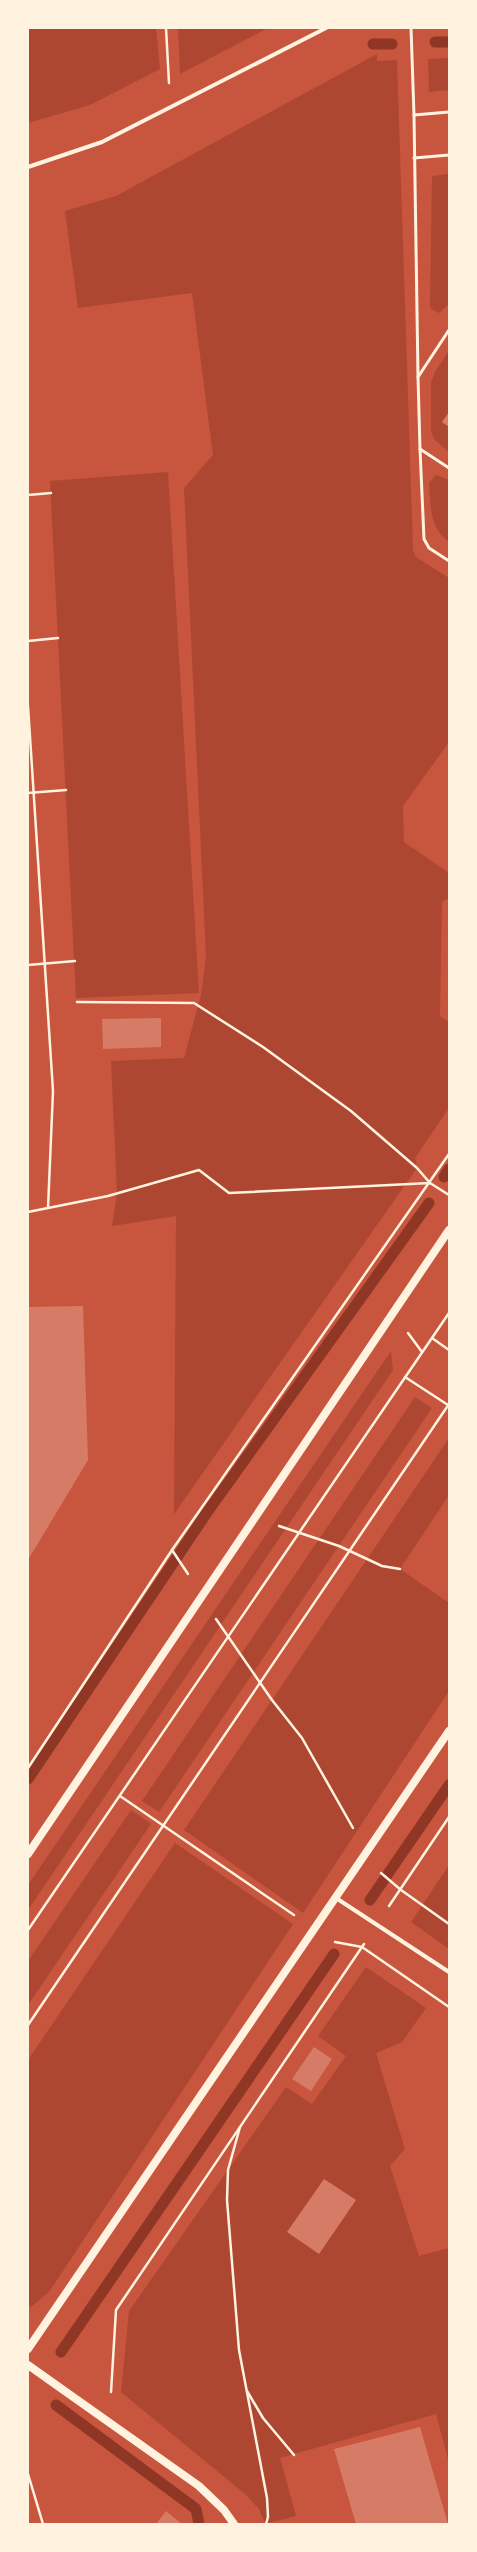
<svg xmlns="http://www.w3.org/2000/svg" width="477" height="2552" font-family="'Roboto Condensed',sans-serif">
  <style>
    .green { fill: #ae4732 }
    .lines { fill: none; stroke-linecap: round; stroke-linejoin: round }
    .stream { stroke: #8f3625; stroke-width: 11 }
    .building { fill: #d67c66 }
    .path { stroke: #fff3e0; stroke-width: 2.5 }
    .service { stroke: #fff3e0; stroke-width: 3 }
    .minor { stroke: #fff3e0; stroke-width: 4 }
    .secondary { stroke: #fff3e0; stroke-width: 8 }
  </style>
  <rect width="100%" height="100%" fill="#c8553d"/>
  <g class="green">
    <polygon points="28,28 156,28 160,69 90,105 28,123"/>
    <polygon points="178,28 268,28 180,74"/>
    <polygon points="377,54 377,61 397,60 413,550 416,557 449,578 449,742 403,806 404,842 449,873 449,898 442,902 440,1016 449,1022 449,1108 415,1158 417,1168 174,1514 176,1216 112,1226 117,1193 111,1061 184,1058 201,995 206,957 184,488 213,455 192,293 78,308 65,211 116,196"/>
    <polygon points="449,58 449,90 429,92 428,59"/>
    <polygon points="449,174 449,304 439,313 431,309 430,305 432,176"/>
    <polygon points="449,350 449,412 442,422 449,427 449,452 435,440 431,432 431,383 435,372"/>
    <polygon points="168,472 199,993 76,998 50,481"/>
    <path d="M436,475L449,480V542C429,528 431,506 429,483Z"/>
    <polygon points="391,1351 393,1370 28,1910 28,1885"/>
    <polygon points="415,1397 432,1408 159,1812 142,1801"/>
    <polygon points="449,1438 449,1495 400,1569 449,1603 449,1691 303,1913 184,1830"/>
    <polygon points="131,1810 151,1824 28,2005 28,1961"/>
    <polygon points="175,1843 293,1924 49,2292 31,2307 28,2305 28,2060"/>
    <polygon points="449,1865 449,1949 411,1922"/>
    <polygon points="366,1967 426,2008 402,2042 376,2053 405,2149 390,2166 419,2256 449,2248 449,2463 436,2414 280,2458 296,2516 265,2524 259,2509 245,2494 121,2392 129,2311 286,2087 312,2104 346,2056 318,2036"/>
  </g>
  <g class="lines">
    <g class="stream">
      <polyline points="435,42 449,42"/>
      <polyline points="373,44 392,44"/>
      <polyline points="444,1177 449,1169"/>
      <polyline points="28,1779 208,1511 429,1203"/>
      <polyline points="370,1900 449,1785"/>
      <polyline points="61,2352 334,1954"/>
      <polyline points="56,2405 196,2509 199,2524"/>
    </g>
  </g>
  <g class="building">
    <polygon points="449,412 449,427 442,422"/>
    <polygon points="161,1018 161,1047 103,1049 102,1019"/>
    <polygon points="83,1306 88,1460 28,1560 28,1307"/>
    <polygon points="314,2047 332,2059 311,2091 292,2079"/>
    <polygon points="324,2179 356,2200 319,2254 287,2232"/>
    <polygon points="420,2427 448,2524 356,2524 334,2449"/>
    <polygon points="166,2511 182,2524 156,2524"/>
  </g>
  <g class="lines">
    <g class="path">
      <polyline points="166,28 169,83"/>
      <polyline points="28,495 51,493"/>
      <polyline points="28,641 58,638"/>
      <polyline points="28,706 53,1091 48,1208"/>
      <polyline points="28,793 66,790"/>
      <polyline points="28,965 75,961"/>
      <polyline points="77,1002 194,1003 263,1047 351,1111 417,1168 430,1183"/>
      <polyline points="28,1212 108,1196 199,1170 229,1193 430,1183 449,1195"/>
      <polyline points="408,1333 422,1352"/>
      <polyline points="432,1338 449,1350"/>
      <polyline points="405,1377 448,1405"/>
      <polyline points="279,1526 339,1546 382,1566 400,1569"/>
      <polyline points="172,1550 188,1574"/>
      <polyline points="216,1619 272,1700 302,1738 353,1828"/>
      <polyline points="28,1768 172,1550 449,1154"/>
      <polyline points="120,1796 294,1915"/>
      <polyline points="381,1873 401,1890 449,1924"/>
      <polyline points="389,1906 449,1817"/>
      <polyline points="28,1930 449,1313"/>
      <polyline points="335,1942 362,1947 449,2007"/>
      <polyline points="28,2025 449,1404"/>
      <polyline points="240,2127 228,2170 227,2200 239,2350 267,2498 268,2517 266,2524"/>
      <polyline points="247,2391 263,2418 294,2455"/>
      <polyline points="111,2392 116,2310 364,1944"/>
      <polyline points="28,2474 43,2524"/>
    </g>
    <g class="service">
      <polyline points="411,28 414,115"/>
      <polyline points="414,158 449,155"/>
      <polyline points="449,330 418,377 420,449 449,468"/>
      <polyline points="418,377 414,115 449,112"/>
      <polyline points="420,449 424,539 429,548 449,561"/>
    </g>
    <g class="minor">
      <polyline points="28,167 102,142 326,28"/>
      <polyline points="336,1898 449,1972"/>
    </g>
    <g class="secondary">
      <polyline points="28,1854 449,1230"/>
      <polyline points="28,2349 449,1731"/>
      <polyline points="28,2365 199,2486 224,2510 234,2524"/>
    </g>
  </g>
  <rect width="477" height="2552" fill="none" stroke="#fff3e0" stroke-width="58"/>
</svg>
